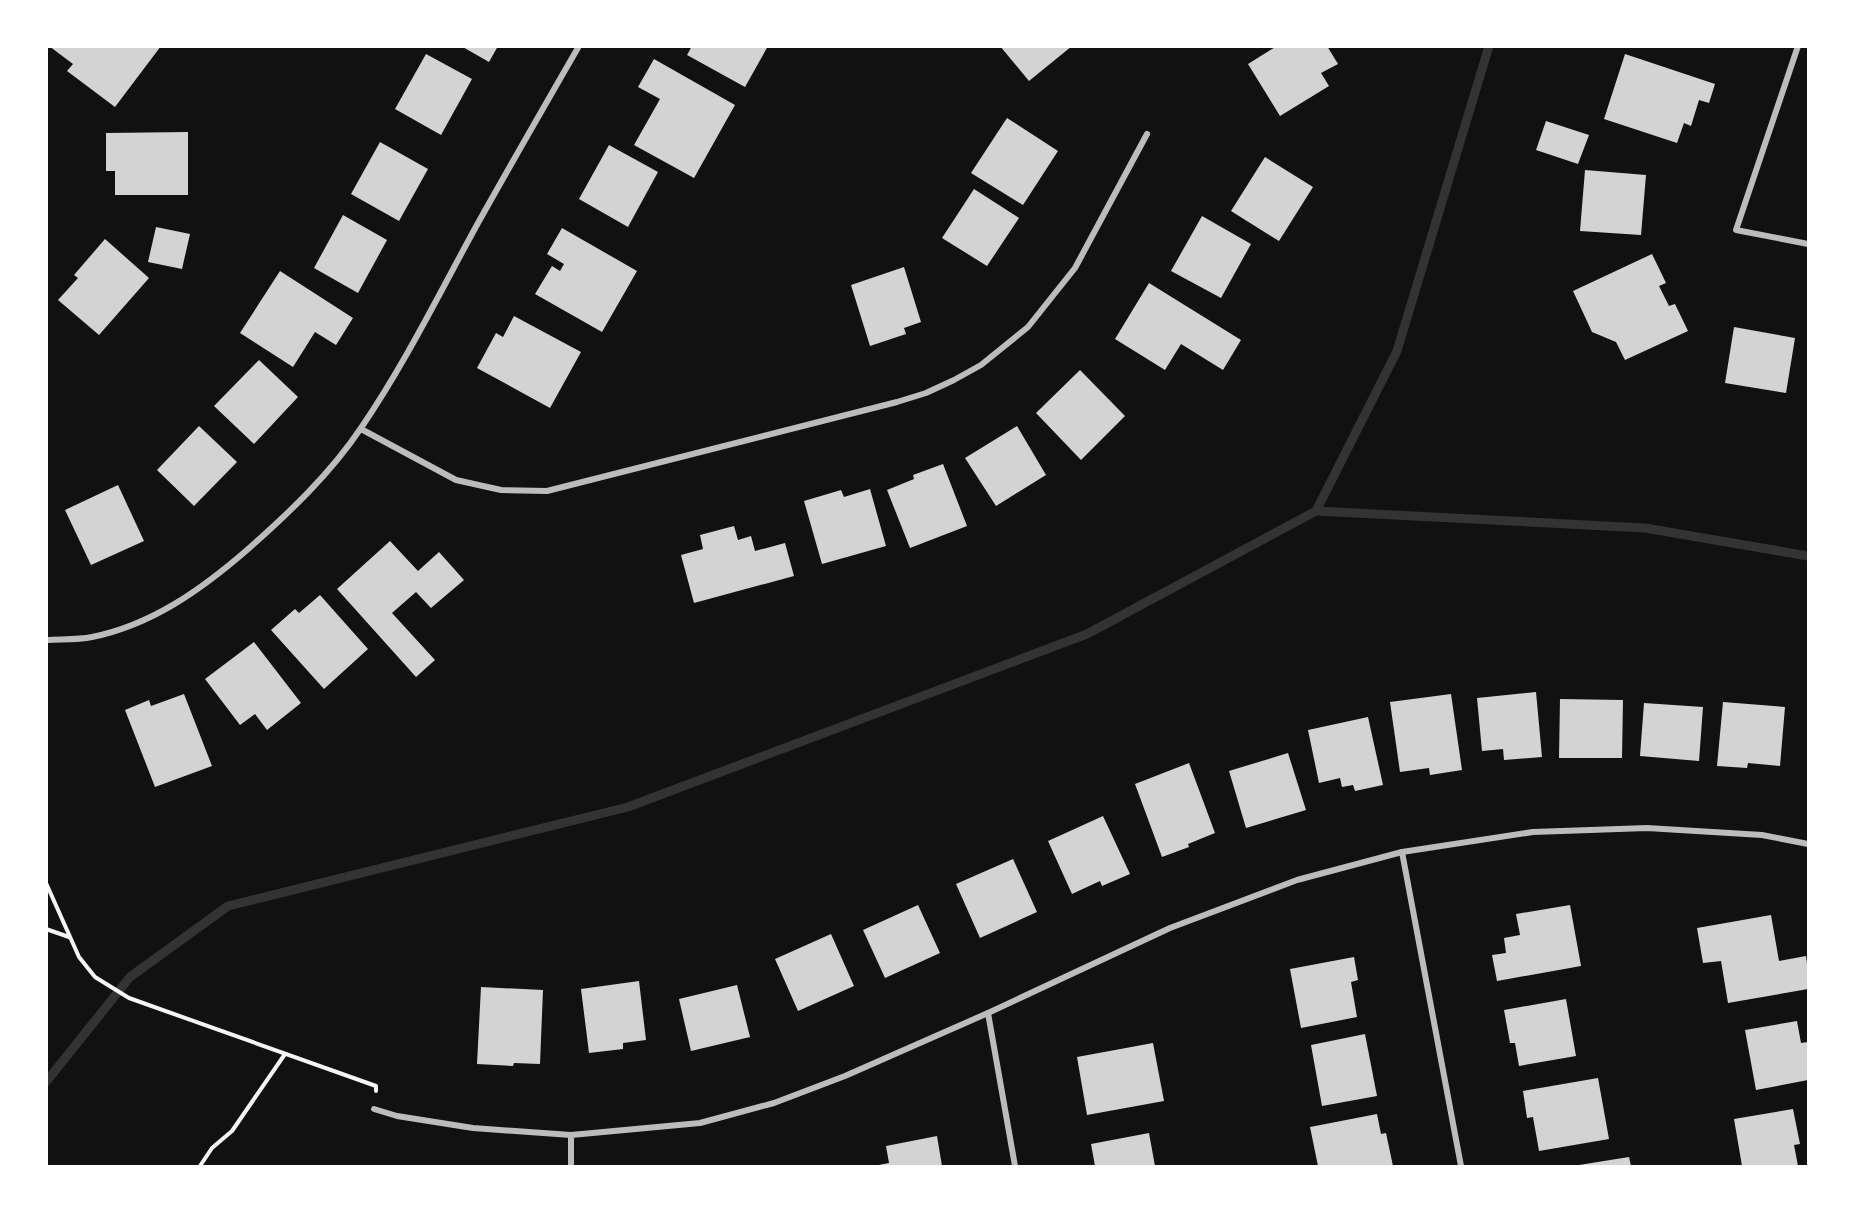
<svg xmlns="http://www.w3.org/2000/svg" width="1855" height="1213" font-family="'IBM Plex Sans',sans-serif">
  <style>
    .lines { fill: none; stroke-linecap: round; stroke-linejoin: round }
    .stream { stroke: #333; stroke-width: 9 }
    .building { fill: #d3d3d3 }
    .path { stroke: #f5f5f5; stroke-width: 4 }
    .minor { stroke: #bcbcbc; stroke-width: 6 }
  </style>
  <rect width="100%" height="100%" fill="#111"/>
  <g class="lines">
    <g class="stream">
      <polyline points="1316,511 1645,528 1808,556"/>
      <polyline points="46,1082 130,977 228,906 628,807 1087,634 1316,511 1397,351 1489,46"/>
    </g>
  </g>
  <g class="building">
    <polygon points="49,46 161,46 115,107 67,71 73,64"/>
    <polygon points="461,46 498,46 489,62"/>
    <polygon points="692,46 768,46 745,87 687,55"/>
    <polygon points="1000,46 1072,46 1029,81"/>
    <polygon points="1277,46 1327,46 1338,64 1321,73 1329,86 1280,116 1248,64"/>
    <polygon points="426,54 472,79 441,135 395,109"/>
    <polygon points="1625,54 1715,84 1709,103 1699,100 1691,126 1684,123 1677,143 1604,119"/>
    <polygon points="654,59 735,105 694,178 634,145 660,99 638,87"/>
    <polygon points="1007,118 1058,151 1023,205 971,173"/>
    <polygon points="1546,121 1589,135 1578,164 1536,150"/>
    <polygon points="188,132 188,195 115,195 115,171 106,171 106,133"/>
    <polygon points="380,142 428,169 399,221 351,194"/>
    <polygon points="609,145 658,172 628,227 579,199"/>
    <polygon points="1265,157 1313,187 1279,241 1231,211"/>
    <polygon points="1585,170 1646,175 1641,235 1580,231"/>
    <polygon points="974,189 1019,218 987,266 942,238"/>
    <polygon points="343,215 387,240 358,293 314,268"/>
    <polygon points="1202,216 1251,244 1221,298 1171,271"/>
    <polygon points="156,227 190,234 182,269 148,262"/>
    <polygon points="562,228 637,271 602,332 535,294 552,266 560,271 564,264 547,254"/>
    <polygon points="105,239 149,278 99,335 58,300 78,278 74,275"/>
    <polygon points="1652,254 1666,283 1659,286 1669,306 1675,304 1688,331 1625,360 1616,342 1592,332 1573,291"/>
    <polygon points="904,267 921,322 904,328 906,334 870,346 851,285"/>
    <polygon points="280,271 353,318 336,345 315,332 293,367 240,333"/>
    <polygon points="1149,283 1241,340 1223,370 1181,344 1165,370 1115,339"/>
    <polygon points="514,316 581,352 550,408 477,368 496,333 503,337"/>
    <polygon points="1734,327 1795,338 1786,393 1725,383"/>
    <polygon points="259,360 298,397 254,444 214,406"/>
    <polygon points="1080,370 1125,416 1081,460 1036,413"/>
    <polygon points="199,426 237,462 194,506 157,470"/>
    <polygon points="1017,426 1046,475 996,506 965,458"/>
    <polygon points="943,464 967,526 910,548 887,490 914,479 913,475"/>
    <polygon points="118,485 144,541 91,565 65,510"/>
    <polygon points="870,489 886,546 822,564 804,501 841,490 844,497"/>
    <polygon points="734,526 738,540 751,536 755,551 785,543 794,576 694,603 681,555 703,549 700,535"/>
    <polygon points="390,541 418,571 439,552 464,580 431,608 416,592 392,613 435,660 416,677 337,589"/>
    <polygon points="320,595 368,649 324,689 271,630 295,609 299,613"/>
    <polygon points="254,642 301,703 267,730 255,714 240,725 205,679"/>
    <polygon points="1536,692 1542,757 1504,760 1503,749 1482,751 1477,698"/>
    <polygon points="184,694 212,766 155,787 125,710 149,700 151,706"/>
    <polygon points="1451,694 1462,770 1430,775 1429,768 1400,772 1390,702"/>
    <polygon points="1560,699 1623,700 1622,758 1559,758"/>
    <polygon points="1723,702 1785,707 1780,766 1748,763 1747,768 1717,766"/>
    <polygon points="1644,703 1703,707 1699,761 1640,756"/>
    <polygon points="1368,717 1383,785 1355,791 1353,785 1342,787 1340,778 1319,783 1308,730"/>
    <polygon points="1288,753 1306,810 1246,828 1229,771"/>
    <polygon points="1189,763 1215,833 1188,844 1189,847 1162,857 1135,784"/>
    <polygon points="1103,816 1130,874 1102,886 1100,881 1072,894 1048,841"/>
    <polygon points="1013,859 1037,912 980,938 956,884"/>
    <polygon points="918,905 940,953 885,978 863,930"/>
    <polygon points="1570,905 1581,966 1497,981 1492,955 1506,953 1504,938 1520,935 1516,914"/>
    <polygon points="1771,915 1779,961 1806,956 1808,971 1808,989 1728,1003 1721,961 1703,963 1697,928"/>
    <polygon points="831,934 854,986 798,1011 775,959"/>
    <polygon points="1354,957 1358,980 1351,982 1357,1017 1301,1028 1290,969"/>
    <polygon points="639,981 646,1040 623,1043 623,1049 589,1053 581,989"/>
    <polygon points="737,985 750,1037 691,1051 679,999"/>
    <polygon points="481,987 543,990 540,1064 514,1063 513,1066 477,1064"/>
    <polygon points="1566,999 1576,1056 1519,1066 1515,1043 1510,1043 1504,1010"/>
    <polygon points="1797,1021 1801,1043 1808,1042 1808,1080 1756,1090 1745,1030"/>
    <polygon points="1365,1034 1377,1096 1322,1106 1311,1045"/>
    <polygon points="1153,1043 1164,1101 1087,1115 1077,1057"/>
    <polygon points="1598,1078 1609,1139 1539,1151 1533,1117 1527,1118 1523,1091"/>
    <polygon points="1793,1109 1800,1144 1794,1145 1798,1166 1742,1166 1734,1119"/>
    <polygon points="1377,1114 1381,1134 1386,1133 1393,1166 1318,1166 1310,1127"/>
    <polygon points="1149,1133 1155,1166 1095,1166 1091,1144"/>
    <polygon points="937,1136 942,1166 873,1166 889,1163 886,1146"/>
    <polygon points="1629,1157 1631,1166 1579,1166 1579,1165"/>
  </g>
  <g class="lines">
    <g class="path">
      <polyline points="46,883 79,957 95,977 129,998 376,1086 376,1091"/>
      <polyline points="46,929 69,937"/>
      <polyline points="200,1166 212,1148 232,1131 285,1054"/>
    </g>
    <g class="minor">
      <polyline points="1798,46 1736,230 1808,244"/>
      <polyline points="361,429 456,480 501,490 547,491 897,402 926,393 954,380 981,365 1028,327 1075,268 1147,134"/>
      <path d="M46,640C61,639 77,640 92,637C152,625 202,589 247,550C289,513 330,474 361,428C406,362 440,292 478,223C511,164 545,105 579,46"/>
      <polyline points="1402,852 1461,1166"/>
      <polyline points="988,1013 1015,1166"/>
      <polyline points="374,1109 397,1116 473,1128 571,1135 700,1123 774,1103 845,1076 988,1013 1170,928 1297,880 1402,852 1533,832 1647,828 1762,835 1808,844"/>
      <polyline points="571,1135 571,1166"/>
    </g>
  </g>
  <rect width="1855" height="1213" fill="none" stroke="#ffffff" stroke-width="96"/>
</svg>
